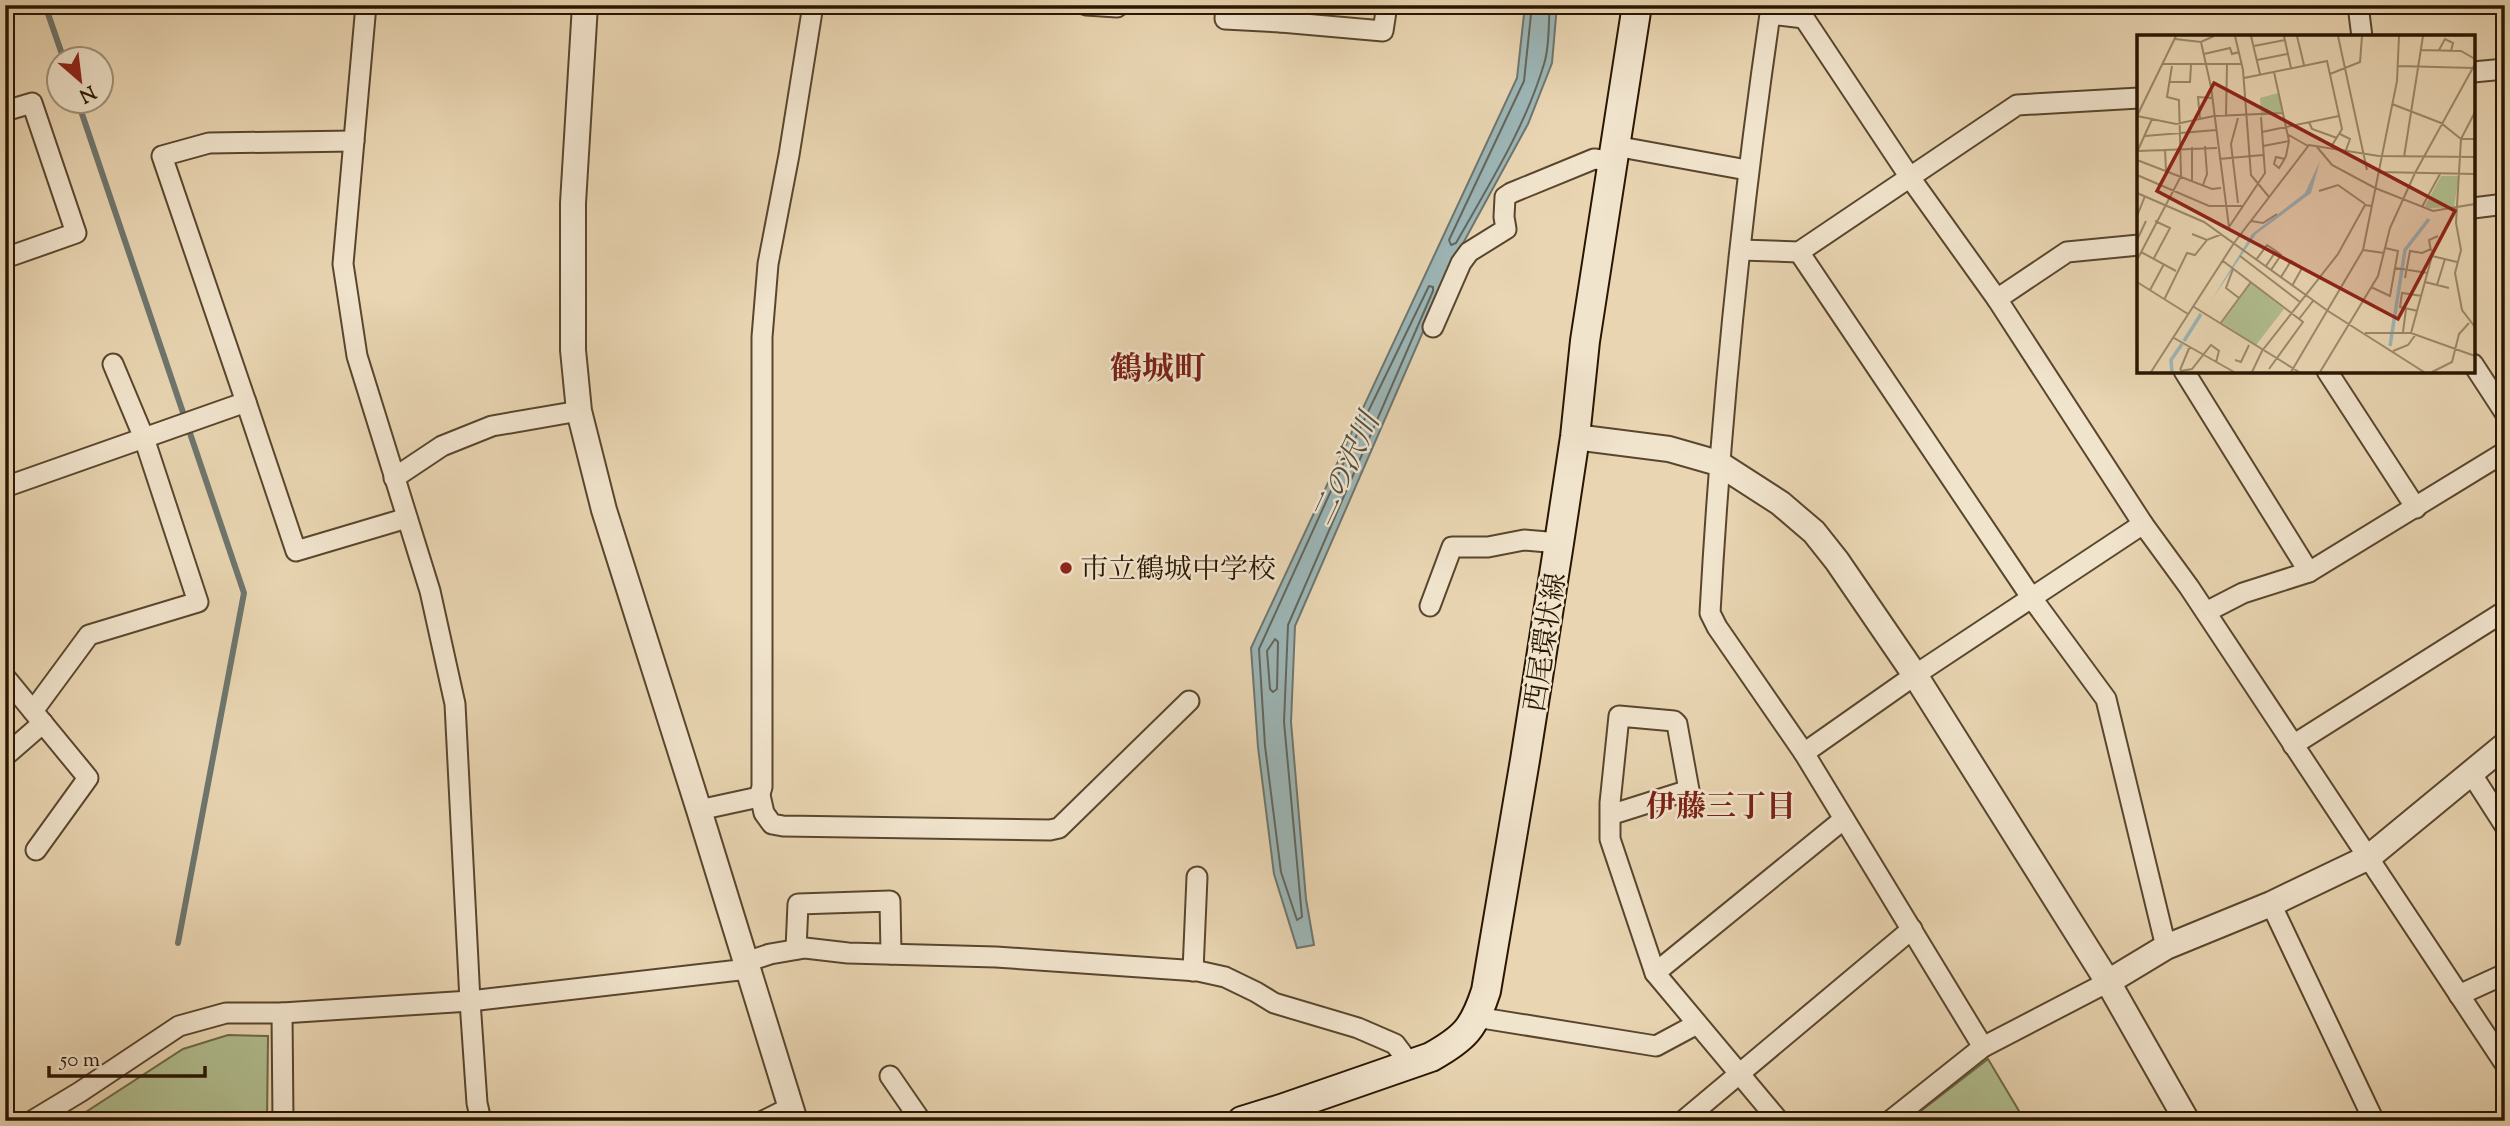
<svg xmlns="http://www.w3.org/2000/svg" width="2510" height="1126" font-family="'Sorts Mill Goudy','Noto Serif JP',serif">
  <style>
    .green { fill: #b1be90; stroke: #6d6a48; stroke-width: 2 }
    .water { fill: #9cb6b7; stroke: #6e766e; stroke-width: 2 }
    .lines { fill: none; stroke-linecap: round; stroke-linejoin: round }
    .shore { stroke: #62665c; stroke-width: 2 }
    .stream { stroke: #6e766e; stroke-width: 6 }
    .minor-casing { stroke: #59462d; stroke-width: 23 }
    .tertiary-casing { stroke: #59462d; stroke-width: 28 }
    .secondary-casing { stroke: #291601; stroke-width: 32 }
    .minor { stroke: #f1e4cd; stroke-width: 19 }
    .tertiary { stroke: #f1e4cd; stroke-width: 24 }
    .secondary { stroke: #f1e4cd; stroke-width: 28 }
    .poi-dot { fill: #8f2418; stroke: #f1e4cd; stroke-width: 2.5 }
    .labels { text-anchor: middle; stroke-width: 5; stroke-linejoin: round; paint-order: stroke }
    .poi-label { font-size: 28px; fill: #291601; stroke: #f1e4cd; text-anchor: start }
    .street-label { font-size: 28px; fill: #291601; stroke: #f1e4cd }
    .water-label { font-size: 30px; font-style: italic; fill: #514e41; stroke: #f1e4cd }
    .neighbourhood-label { font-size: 30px; font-weight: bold; fill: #7a1f14; stroke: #f1e4cd }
    .quarter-label { font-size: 32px; font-weight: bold; fill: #7a1f14; stroke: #f1e4cd }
    .inset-river { fill: none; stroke: #9cb6b7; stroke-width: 3.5 }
    .inset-road { fill: none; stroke: #9c896b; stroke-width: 2 }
    .view { fill: #8f2418; fill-opacity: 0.15; stroke: #8f2418; stroke-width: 3.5 }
    .inset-edge { fill: none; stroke: #291601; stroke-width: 3.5 }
  </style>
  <rect width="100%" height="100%" fill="#e9d5b2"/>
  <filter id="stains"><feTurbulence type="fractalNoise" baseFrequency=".00286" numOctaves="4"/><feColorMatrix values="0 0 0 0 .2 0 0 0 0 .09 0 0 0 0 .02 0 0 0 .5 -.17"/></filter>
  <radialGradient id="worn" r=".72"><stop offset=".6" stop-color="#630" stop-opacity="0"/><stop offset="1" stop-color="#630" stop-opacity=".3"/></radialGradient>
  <g class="green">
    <polygon points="228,1035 268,1036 267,1121 72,1121 183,1049"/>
    <polygon points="1988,1059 2025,1121 1908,1121"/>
  </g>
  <polygon class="water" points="1525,5 1557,5 1552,63 1528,124 1455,258 1295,626 1291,722 1306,899 1314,945 1297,948 1274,874 1258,747 1251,648 1517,78"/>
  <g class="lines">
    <g class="shore">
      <path d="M1532,5L1524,81L1449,240L1451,245L1456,243C1488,186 1525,128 1544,64C1550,46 1548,24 1550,5"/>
      <polygon points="1429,286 1433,287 1433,291 1288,625 1284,722 1302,917 1297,920 1281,872 1265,746 1259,649 1350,449"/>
      <polygon points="1275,639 1278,642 1277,689 1273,692 1270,689 1267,651"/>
    </g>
    <g class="stream">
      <polyline points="45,5 64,60"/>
      <polyline points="78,102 244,593 178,943"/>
    </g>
    <g class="minor-casing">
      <g id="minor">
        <polyline points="366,5 343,264 357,356 430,591 455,704 470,1001 477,1103 481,1121"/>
        <polyline points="1086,5 1117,7 1117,5"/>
        <polyline points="1226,5 1225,19 1281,22"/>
        <polyline points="1283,5 1281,22 1383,31 1387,5"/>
        <polyline points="2358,5 2362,37"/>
        <polyline points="2473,72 2505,69"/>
        <polyline points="5,111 32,103 76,233 5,258"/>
        <polyline points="1615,146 1747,170"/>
        <polyline points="2473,208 2505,204"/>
        <polyline points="1741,250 1799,252 2017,105 2139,98"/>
        <polyline points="1799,252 2031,597 2106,699 2166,947"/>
        <polyline points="1997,299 2067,252 2139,245"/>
        <polyline points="1433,327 1461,263 1469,252 1506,229 1504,217 1505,197 1511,193 1594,159 1612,161"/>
        <polyline points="2473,364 2505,413"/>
        <polyline points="2184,371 2309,572"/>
        <polyline points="2327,371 2416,508"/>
        <polyline points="246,402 162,156 209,143 354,141"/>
        <polyline points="394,478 442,446 492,426 579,411"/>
        <polyline points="5,487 246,402 296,551 407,518"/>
        <polyline points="1430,606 1452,547 1488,547 1524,540 1559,543"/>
        <polyline points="2206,612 2243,593 2309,572 2505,452"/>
        <polyline points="5,677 88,778 36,850"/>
        <polyline points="33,711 89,635 198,602 144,438 113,364"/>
        <polyline points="2293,745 2505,611"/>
        <polyline points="1804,753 1915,675 2143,524"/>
        <polyline points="5,756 43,723"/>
        <polyline points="2471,773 2505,826"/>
        <polyline points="760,795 764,813 772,824 783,826 1050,830 1059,828 1189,701"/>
        <polyline points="699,810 759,797 762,787 762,337 768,264 789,155 813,5"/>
        <polyline points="1610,815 1689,790 1677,724 1674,721 1619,716 1610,803 1610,839 1655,973 1779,1121"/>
        <polyline points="2271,904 2374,1121"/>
        <polyline points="796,949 798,904 890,901 891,954"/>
        <polyline points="746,962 770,954 805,948 848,953 996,957 1198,971 1225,977 1256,992 1274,1003 1358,1028 1395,1044 1410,1064"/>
        <polyline points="1193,971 1197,877"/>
        <polyline points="1655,973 1844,819"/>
        <polyline points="2459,995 2505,974"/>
        <polyline points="282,1013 283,1121"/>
        <polyline points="1476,1017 1656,1046 1697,1024"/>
        <path d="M1983,1047L1804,753L1717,627L1710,613C1721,412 1741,213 1770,14L1804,18L1911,179L1997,299L2143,524L2189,587L2505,1064"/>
        <polyline points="890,1076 921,1121"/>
        <polyline points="32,1121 80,1092 179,1026 226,1013 282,1013 470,1001 748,969"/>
        <polyline points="763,1121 791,1107"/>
        <polyline points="1683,1121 1912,929"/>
        <polyline points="1890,1121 1983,1047 2108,982"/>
      </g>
    </g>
    <g class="tertiary-casing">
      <g id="tertiary">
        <polyline points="585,5 573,203 573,350 579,411 604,510 699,810 795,1121"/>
        <polyline points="1575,437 1669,449 1718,463 1780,503 1814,532 1837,561 1915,675 2108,982 2187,1121"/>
        <polyline points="2108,982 2166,947 2271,904 2369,857 2505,745"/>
      </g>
    </g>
    <g class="secondary-casing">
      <path id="secondary" d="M1242,1121L1281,1109L1431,1057C1465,1038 1474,1028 1486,991L1525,760L1559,543L1575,437L1585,341L1637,5"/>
    </g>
    <use href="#minor" class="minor"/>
    <use href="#tertiary" class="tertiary"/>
    <use href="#secondary" class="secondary"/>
  </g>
  <circle class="poi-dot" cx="1066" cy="568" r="7"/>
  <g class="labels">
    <g class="poi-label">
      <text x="1080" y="578">市立鶴城中学校</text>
    </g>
    <g class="street-label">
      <text transform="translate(1544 642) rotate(-81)" y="10">西尾環状線</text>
    </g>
    <g class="water-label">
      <text transform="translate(1345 469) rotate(-65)" y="10">二の沢川</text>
    </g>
    <g class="neighbourhood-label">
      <text x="1721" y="816">伊藤三丁目</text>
    </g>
    <g class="quarter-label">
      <text x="1158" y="379">鶴城町</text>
    </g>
  </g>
  <g transform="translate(2137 35)">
    <rect width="338" height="338" fill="#e9d5b2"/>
    <path d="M141,58L145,77L124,81L123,63ZM304,141H322L317,172L292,173L288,171ZM114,248L147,274L119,310L85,288Z" fill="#b1be90"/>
    <path d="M183,126L174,158L119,199L74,266L115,199L168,158Z" fill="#9cb6b7"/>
    <path class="inset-river" d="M47,306L64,279M253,311L268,215L292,184M35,337L34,325L45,309"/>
    <path class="inset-road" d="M98,1L106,35L114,140L132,162M114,1L123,39M147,1L154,33M160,1L167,30M201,1L230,135M38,4L64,7L77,1M64,7L74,52L92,192L128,138L124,82M117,11L148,5M284,15L324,16L338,24M302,15L308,4L316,8L314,16M67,19L93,13L95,19L102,17M120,25L150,19M25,29H105M261,31L337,33M137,37L152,106L149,121L147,125L142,133L137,129L139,122L148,124M193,39L223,27L225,1M107,43L190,26L205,94L194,112M33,47H53L54,30M255,69L304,88L324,104H338M338,77L324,104L319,188L324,215L318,238L325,275L338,292M0,81L39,89L77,81L146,78M0,81L39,1M89,81L90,29M63,84L61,62L75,63M172,87L175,94L200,103M125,97L202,81M150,99L171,111M203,99L213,104L209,115M8,101L79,95M126,111L152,106M180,112L195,130L238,153M28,114L29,136M1,115L15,84M1,116L80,113M267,122L286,1M82,124L126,120M0,125L75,154L84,153M241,137L338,139M0,140L72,171H106M55,146V112M66,150L70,139L68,111M238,153L296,176L338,169M182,156L201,150L228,169M0,158L67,187L191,276L287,337M101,168L94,109L101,83M285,172L303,139M0,181L8,161M114,186L126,188L140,179M55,199L70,205L85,199M0,205L9,186M248,213L261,216L258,233L291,238M226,215L247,218M294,216L292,205L301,201M4,217L39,236M103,221L163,267M17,223L33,193L18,186M0,225L44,141L42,65L30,62L35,31M119,225L130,210L139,216L129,231M86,226L166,287L132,334M96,234L89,253L102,263M134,235L144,220L139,216M144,242L154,226L165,233L155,251M268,243L273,216L285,218L294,214M0,247L51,279M288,247L312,253M300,250L308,224M234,252L253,261L258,233M13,255L27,229M27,265L50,218L58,220L70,205M57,272L162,337M281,276L263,272L265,258L285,261M162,284L176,266M83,289L114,247M266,297L269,274M228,298H274L338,321M274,298L295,221L320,227M37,303L97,337M256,316L271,310L279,299M98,325L104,327L112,310M43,335L53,311M43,336L55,334L74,310L82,316L79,327M14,337L97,208L172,110L242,121L338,122M115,337L125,316L201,219L228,170L235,171M154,337L226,215L260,46L262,1M183,337L241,241L253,193L278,138L338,29M295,337L315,327L322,299L332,288"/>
    <path class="view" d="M77,48L318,176L261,284L20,156Z"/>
    <rect width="338" height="338" class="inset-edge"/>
  </g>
  <rect width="2510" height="1126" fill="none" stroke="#e9d5b2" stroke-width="28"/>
  <rect x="7" y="7" width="2496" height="1112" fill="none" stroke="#291601" stroke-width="3.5"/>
  <rect x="14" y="14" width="2482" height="1098" fill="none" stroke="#291601" stroke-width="2"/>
  <g transform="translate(80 80) rotate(152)"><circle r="33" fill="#f1e4cd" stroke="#a1927b" stroke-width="2"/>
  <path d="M0-5L12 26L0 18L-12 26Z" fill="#8f2418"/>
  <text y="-10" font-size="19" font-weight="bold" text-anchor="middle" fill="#291601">N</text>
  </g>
  <path d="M49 1066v10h156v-10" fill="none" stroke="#291601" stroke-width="3.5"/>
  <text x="60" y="1066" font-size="21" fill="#291601" stroke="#f1e4cd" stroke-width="5" paint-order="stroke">50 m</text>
  <rect width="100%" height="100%" filter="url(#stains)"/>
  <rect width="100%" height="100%" fill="url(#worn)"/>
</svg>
